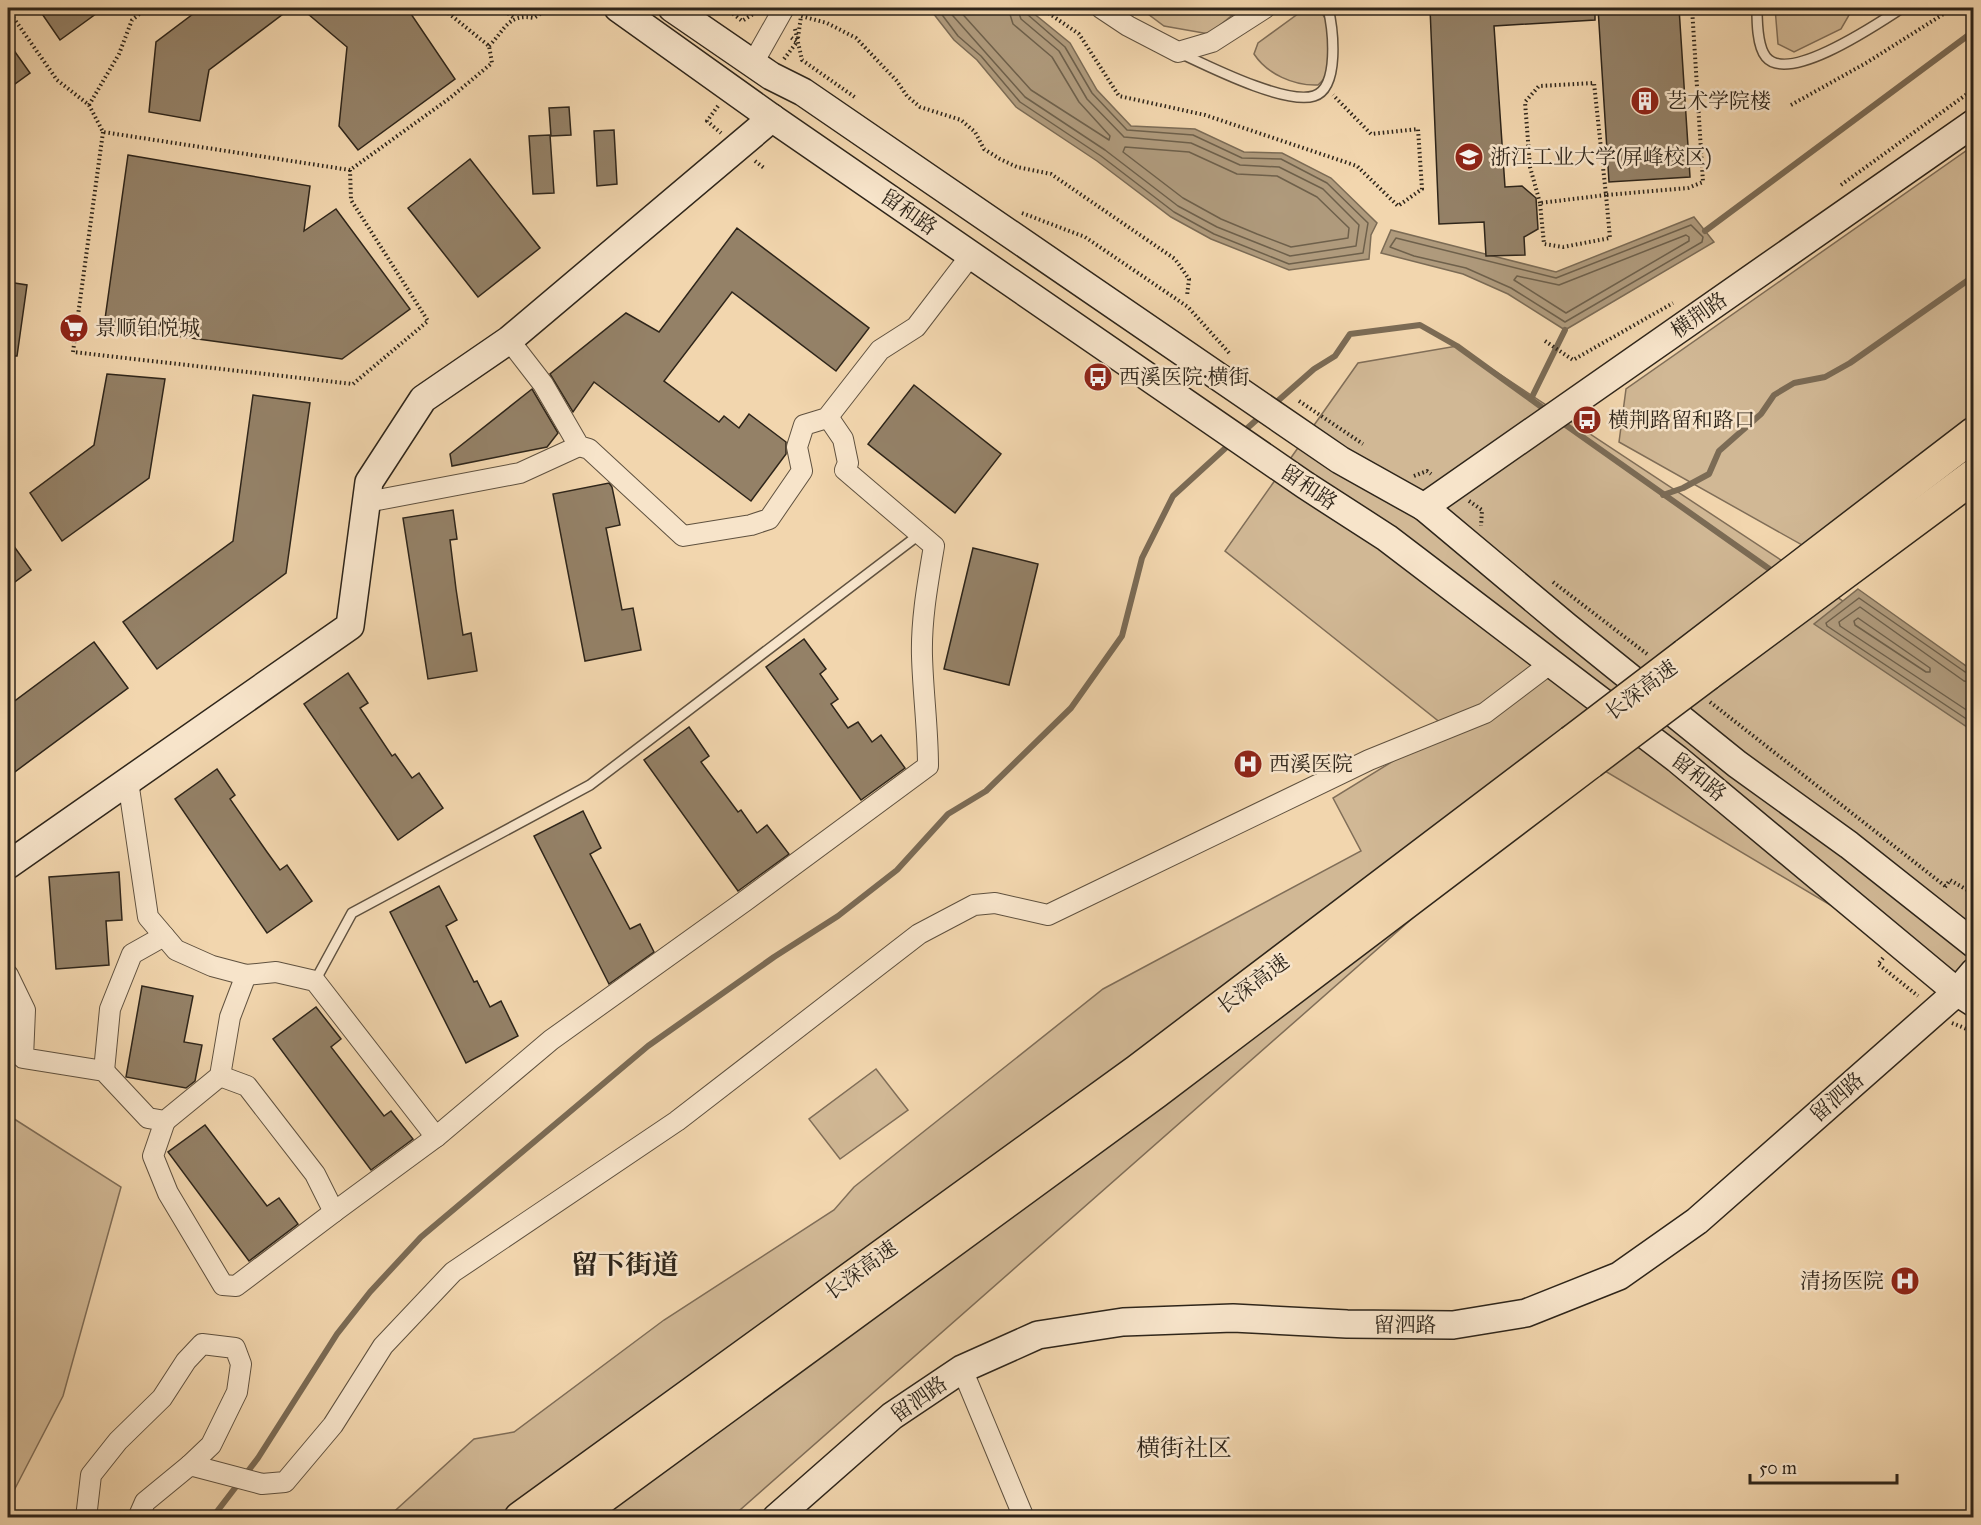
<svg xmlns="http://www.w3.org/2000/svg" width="1981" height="1525" font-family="'IM FELL Great Primer','Noto Serif SC',serif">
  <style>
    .green { fill: #d1b895; stroke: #806e58; stroke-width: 1.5 }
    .water { fill: #af9a7c; stroke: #7b6b55; stroke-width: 1.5 }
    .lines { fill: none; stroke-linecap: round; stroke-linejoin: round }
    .shore { stroke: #6e604b; stroke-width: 1.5 }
    .stream { stroke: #7b6b55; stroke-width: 6 }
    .building { fill: #948167; stroke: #2e251a; stroke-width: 1.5 }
    .lane-casing { stroke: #5f513f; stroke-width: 12 }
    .street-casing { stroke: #5f513f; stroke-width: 22 }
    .secondary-casing { stroke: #2e251a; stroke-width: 30 }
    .highway-casing { stroke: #2e251a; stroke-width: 36 }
    .path { stroke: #2e251a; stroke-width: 4; stroke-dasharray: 1.5 3; stroke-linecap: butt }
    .lane { stroke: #f7e4ca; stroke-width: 9 }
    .street { stroke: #f7e4ca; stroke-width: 20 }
    .secondary { stroke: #f7e4ca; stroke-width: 27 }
    .highway { stroke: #f2d6ae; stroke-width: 33 }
    .highway-bridge-casing { stroke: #2e251a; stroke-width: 36; stroke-linecap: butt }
    .highway-bridge { stroke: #f2d6ae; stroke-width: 33 }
    .labels { text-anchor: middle; stroke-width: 5; stroke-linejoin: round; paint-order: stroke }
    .poi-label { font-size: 21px; fill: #2e251a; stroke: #f7e4ca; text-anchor: start }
    .street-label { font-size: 21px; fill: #2e251a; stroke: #f7e4ca }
    .quarter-label { font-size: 24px; fill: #2e251a; stroke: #f7e4ca }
    .district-label { font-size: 27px; font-weight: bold; fill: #2e251a; stroke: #f7e4ca }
  </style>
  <rect width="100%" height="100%" fill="#f2d6ae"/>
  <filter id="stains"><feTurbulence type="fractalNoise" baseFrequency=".00333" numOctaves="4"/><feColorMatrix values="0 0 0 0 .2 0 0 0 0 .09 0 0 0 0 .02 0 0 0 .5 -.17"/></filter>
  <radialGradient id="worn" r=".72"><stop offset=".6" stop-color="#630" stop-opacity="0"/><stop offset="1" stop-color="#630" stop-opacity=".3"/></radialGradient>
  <g class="green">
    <polygon points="1140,8 1241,8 1209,34 1164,26"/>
    <path d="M1306,8L1320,10C1334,29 1338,68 1318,85C1294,86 1267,74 1254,54L1258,43Z"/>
    <polygon points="1775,8 1849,8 1852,10 1841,29 1794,52 1778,44"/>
    <polygon points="1973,146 1973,457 1818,554 1619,442 1626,389"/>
    <polygon points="1457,346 1973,687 1973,990 1590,762 732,1517 387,1518 474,1439 514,1432 664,1320 834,1210 854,1187 1103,989 1361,851 1333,798 1447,728 1225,551 1358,363"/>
    <polygon points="876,1069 908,1110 840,1159 809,1119"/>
    <polygon points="8,1115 121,1187 63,1396 8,1502"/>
  </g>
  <g class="water">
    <polygon points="929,8 1027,8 1070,43 1097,90 1131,126 1195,129 1244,152 1282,153 1331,178 1377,223 1371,235 1369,259 1289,270 1211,239 1171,217 1097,161 1016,107 977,60 954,40"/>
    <polygon points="1694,217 1714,242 1565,330 1508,294 1463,274 1381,253 1391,230 1556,272"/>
    <polygon points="1858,589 1973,671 1973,731 1814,624"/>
  </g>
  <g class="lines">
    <g class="shore">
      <polyline points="937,8 958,36 981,56 1020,102 1101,156 1174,212 1214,234 1289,264 1363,253 1368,223 1327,183 1281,159 1242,158 1193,135 1127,130 1092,93 1065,47 1027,14 1025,8"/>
      <polyline points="946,8 1025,97 1105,150 1178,206 1217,227 1290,256 1356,246 1359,225 1323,189 1279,167 1240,165 1191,143 1124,137 1087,99 1059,51 1021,19 1017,8"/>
      <polyline points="957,8 1031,90 1109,140 1110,136 1079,102 1052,57 1013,24 1008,8"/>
      <polygon points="1125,147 1189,152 1237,174 1277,176 1317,197 1349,228 1348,238 1291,247 1257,234 1221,219 1183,198 1123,152"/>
      <polygon points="1691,225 1703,237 1702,242 1565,322 1511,288 1466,268 1414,256 1390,247 1396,238 1556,278"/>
      <polygon points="1686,235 1689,237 1689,241 1566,313 1514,280 1517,276 1559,285"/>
      <polygon points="1858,618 1930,668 1930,672 1926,672 1855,625 1854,621"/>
      <polyline points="1974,675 1968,674 1859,598 1826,623 1827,626 1974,724"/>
      <polyline points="1974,683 1964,681 1860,607 1839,622 1840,626 1974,715"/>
    </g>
    <g class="stream">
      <polyline points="1705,231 1974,31"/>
      <polyline points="1531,399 1565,330"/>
      <polyline points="1272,406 1314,369 1335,356 1350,334 1420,325 1457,346 1547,411"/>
      <polyline points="1560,421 1775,573"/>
      <polyline points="1243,432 1262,415"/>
      <polyline points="1663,495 1683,488 1709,474 1719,451 1761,414 1774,395 1794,383 1825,377 1850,363 1974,276"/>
      <polyline points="212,1518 258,1458 337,1334 370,1292 421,1237 648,1046 774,957 838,916 897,870 948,814 986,791 1071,708 1122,636 1142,558 1173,496 1231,443"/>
    </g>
  </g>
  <g class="building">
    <polygon points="38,8 104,8 60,40"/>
    <polygon points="201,8 291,8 209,70 200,121 149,112 156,42"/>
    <polygon points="301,8 407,8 455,79 358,150 339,126 347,47"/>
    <polygon points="1430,8 1595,8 1595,20 1494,26 1505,187 1522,186 1536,198 1538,229 1524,237 1525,255 1486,256 1484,222 1439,224"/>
    <polygon points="1598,8 1679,8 1690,177 1609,182"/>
    <polygon points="8,42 30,73 8,89"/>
    <polygon points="569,107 571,135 551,136 549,108"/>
    <polygon points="614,130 617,184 597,186 594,131"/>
    <polygon points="550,135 554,193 533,194 529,136"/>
    <polygon points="128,155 310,186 304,231 336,209 410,309 342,359 104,326"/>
    <polygon points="470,159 540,248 478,297 408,208"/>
    <polygon points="737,228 869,328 836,371 732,292 664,381 719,422 724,416 739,428 749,414 786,442 786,454 751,501 594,382 573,412 550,374 626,313 659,332"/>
    <polygon points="8,282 27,285 17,356 8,356"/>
    <polygon points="107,374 165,379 149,478 62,541 30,493 94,445"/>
    <polygon points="914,385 1001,454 955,513 868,444"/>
    <polygon points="532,389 558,433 547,447 452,466 450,454"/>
    <polygon points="253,395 310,403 286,573 157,669 123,622 233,541"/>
    <polygon points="609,483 612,487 620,525 606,528 622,610 633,608 641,650 585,661 553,494"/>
    <polygon points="453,510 457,539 450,540 456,589 463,635 471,633 477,671 428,679 403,518"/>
    <polygon points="8,538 31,570 8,587"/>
    <polygon points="973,548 1038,564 1009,685 944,669"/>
    <polygon points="804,639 826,669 820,674 838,699 831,704 848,728 858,722 872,742 881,735 905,768 861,800 766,667"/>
    <polygon points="94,642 128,688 8,777 8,706"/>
    <polygon points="348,673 368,703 360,708 392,756 395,754 412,778 419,773 443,808 398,840 304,704"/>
    <polygon points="689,727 709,756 701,762 738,812 741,810 757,833 767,825 789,854 738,891 644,760"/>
    <polygon points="217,769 235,795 230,799 267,852 280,870 287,865 312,901 267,933 175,799"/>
    <polygon points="583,811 601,848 590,854 630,929 640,924 654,952 609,984 534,836"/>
    <polygon points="119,872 122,920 106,921 109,965 56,969 49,877"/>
    <polygon points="439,886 457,920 446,926 474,982 477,981 490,1007 501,1001 518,1036 466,1063 390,912"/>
    <polygon points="142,986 193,996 184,1042 202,1045 195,1081 186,1088 126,1077"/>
    <polygon points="316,1007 341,1039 331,1047 384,1116 391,1111 413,1139 371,1170 273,1039"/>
    <polygon points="205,1125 267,1206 279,1198 298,1224 249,1261 168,1152"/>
  </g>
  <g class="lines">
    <g class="lane-casing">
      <g id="lane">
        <path d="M1757,8C1757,21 1757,46 1766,57C1789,85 1880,22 1902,8"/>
        <path d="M1180,53C1208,66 1285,105 1314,96C1340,88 1333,29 1328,8"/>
        <polyline points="315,981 352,913 590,785 920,534"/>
      </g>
    </g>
    <g class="street-casing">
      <g id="street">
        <polyline points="1101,8 1128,26 1178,52 1212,42 1265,8"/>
        <polyline points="753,63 784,8"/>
        <polyline points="509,340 543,384 579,446 589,449 683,536 751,525 769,519 802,471 797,447 804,425 827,418 880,350 916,327 971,255"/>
        <polyline points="367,502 520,473 579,446"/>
        <path d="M128,781L148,917L176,950L212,966L246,975L276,972L315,981L436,1137L551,1040L745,901L928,766C928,729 923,693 922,656C921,619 928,582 934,546L845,470L848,463L843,439L828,417"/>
        <polyline points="8,975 25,1010 23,1058 104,1071 148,1118 165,1121 220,1076 230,1017 246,975"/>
        <polyline points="104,1071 110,1009 132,954 164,936"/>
        <polyline points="220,1076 247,1086 315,1174 334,1212 436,1137"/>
        <polyline points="165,1121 153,1156 168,1193 223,1285 236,1286 334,1212"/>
        <polyline points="962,1369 1024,1518"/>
        <polyline points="86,1518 91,1475 118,1441 162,1398 186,1361 202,1344 235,1348 241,1364 237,1392 211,1445 190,1465"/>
        <polyline points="138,1518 145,1502 190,1465 262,1484 285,1482 333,1425 383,1346 453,1272 677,1121 919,934 974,905 995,903 1048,915 1369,760 1485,713 1551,663"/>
      </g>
    </g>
    <g class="secondary-casing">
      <g id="secondary">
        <polyline points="618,8 772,118 1305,485 1387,538 1677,759 1957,992 1974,1003"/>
        <polyline points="672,8 771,76 803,92 1340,460 1424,507 1566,626 1737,764 1849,845 1974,944"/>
        <polyline points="1424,507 1974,123"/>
        <polyline points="8,865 350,626 369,482 423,399 509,340 772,118"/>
        <polyline points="776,1518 892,1416 962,1369 1038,1335 1123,1322 1233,1318 1347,1324 1453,1325 1526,1313 1619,1276 1697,1221 1957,992 1974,972"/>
      </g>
    </g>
    <g class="highway-casing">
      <g id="highway">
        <polyline points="1686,655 1974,434"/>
        <polyline points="1707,674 1974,476"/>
        <polyline points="521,1518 1138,1071 1572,742"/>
        <polyline points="573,1518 1155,1092 1590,762"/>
      </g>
    </g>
    <g class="path">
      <polyline points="501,8 514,18"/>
      <polyline points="726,8 742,21 761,9"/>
      <polyline points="1041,8 1079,34 1119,96 1205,115 1357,166 1398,206 1422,189 1418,129 1371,134 1333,95"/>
      <polyline points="8,10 57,80 89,105 103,132 350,170 450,98 492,63 489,46 442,8"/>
      <polyline points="795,29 802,60 856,98"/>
      <polyline points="798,38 801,16 827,23 856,38 896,80 907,96 920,107 961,120 975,132 984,149 1000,159 1017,167 1051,174 1175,259 1189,279 1187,296"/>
      <path d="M489,46C505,30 508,13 534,18L549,8"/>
      <polyline points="784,59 797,42 789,36"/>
      <polyline points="89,105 119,54 132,20 147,8"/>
      <polyline points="1791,105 1866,63 1953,8"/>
      <polyline points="718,106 707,121 721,133"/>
      <polyline points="103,132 73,352 353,384 428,321 351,200 350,170"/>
      <polyline points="755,161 764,168"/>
      <polyline points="1841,185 1974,89"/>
      <polygon points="1606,195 1610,238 1563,247 1544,244 1540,203"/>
      <polyline points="1540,203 1530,167 1525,102 1539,86 1594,83 1606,195 1688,188 1703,182 1692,8"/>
      <polyline points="1022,213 1085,237 1188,307 1231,355"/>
      <polyline points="1545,341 1573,360 1673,303"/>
      <polyline points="1299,401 1363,444"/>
      <polyline points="1414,476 1427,471 1431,474"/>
      <polyline points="1469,501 1482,510 1481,526"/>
      <polyline points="1553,582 1647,654"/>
      <polyline points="1710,702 1945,886"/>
      <polyline points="1945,887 1950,880 1974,894"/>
      <polyline points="1883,958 1878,964 1918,996"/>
      <polyline points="1952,1023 1974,1032"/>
    </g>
    <use href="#lane" class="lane"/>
    <use href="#street" class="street"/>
    <use href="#secondary" class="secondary"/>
    <use href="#highway" class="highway"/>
    <g class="highway-bridge-casing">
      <g id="highway-bridge">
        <polyline points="1572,742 1686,655"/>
        <polyline points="1590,762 1707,674"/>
      </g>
    </g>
    <use href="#highway-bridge" class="highway-bridge"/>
  </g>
  <defs>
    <g id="building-disc" transform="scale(1.5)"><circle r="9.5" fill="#8f2418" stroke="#f7e4ca"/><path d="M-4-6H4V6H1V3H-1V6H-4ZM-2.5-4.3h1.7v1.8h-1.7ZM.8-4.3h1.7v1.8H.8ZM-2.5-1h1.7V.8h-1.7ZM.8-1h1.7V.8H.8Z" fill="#fff"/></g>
    <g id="university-disc" transform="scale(1.5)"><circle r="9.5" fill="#8f2418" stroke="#f7e4ca"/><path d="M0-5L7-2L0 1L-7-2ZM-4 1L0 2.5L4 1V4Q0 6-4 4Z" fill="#fff"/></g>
    <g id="supermarket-disc" transform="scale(1.5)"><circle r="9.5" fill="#8f2418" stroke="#f7e4ca"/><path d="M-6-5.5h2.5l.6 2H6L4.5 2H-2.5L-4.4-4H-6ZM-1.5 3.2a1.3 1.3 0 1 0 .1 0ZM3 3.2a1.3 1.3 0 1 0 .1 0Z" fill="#fff"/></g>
    <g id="bus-disc" transform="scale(1.5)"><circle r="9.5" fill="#8f2418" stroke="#f7e4ca"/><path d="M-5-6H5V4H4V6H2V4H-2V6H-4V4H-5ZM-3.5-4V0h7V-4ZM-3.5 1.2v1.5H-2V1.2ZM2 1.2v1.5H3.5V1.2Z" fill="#fff"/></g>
    <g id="hospital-disc" transform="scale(1.5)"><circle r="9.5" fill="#8f2418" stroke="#f7e4ca"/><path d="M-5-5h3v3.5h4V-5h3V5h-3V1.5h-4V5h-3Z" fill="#fff"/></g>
  </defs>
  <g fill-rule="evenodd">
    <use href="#building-disc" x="1645" y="101"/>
    <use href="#university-disc" x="1469" y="157"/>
    <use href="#supermarket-disc" x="74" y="328"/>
    <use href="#bus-disc" x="1098" y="377"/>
    <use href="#bus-disc" x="1587" y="420"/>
    <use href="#hospital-disc" x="1248" y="764"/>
    <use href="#hospital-disc" x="1905" y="1281"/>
  </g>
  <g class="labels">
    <g class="poi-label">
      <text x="1666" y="108">艺术学院楼</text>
      <text x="1490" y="164">浙江工业大学(屏峰校区)</text>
      <text x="95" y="335">景顺铂悦城</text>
      <text x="1119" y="384">西溪医院·横街</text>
      <text x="1608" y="427">横荆路留和路口</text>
      <text x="1269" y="771">西溪医院</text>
      <text x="1884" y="1288" text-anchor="end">清扬医院</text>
    </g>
    <g class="street-label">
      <text transform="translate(909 212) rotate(35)" y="7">留和路</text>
      <text transform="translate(1699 315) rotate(-35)" y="7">横荆路</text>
      <text transform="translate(1309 487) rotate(34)" y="7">留和路</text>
      <text transform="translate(1641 690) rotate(-37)" y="7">长深高速</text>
      <text transform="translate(1699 777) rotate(39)" y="7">留和路</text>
      <text transform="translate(1253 984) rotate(-37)" y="7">长深高速</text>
      <text transform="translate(1837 1097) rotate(-41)" y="7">留泗路</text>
      <text transform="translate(861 1270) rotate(-36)" y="7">长深高速</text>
      <text x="1405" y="1332">留泗路</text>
      <text transform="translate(919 1399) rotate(-35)" y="7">留泗路</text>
    </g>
    <g class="quarter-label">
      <text x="1184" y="1456">横街社区</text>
    </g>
    <g class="district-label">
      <text x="625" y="1274">留下街道</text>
    </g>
  </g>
  <rect width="1981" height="1525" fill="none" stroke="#f2d6ae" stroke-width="30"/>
  <rect x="9" y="9" width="1963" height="1507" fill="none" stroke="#2e251a" stroke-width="3"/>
  <rect x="15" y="15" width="1951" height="1495" fill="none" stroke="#2e251a" stroke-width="1.5"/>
  <path d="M1750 1474v9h147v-9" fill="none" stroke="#2e251a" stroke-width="3"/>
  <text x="1759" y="1474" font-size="18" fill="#2e251a" stroke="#f7e4ca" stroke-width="4.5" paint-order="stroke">50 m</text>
  <rect width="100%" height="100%" filter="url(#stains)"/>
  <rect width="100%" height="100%" fill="url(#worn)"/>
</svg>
